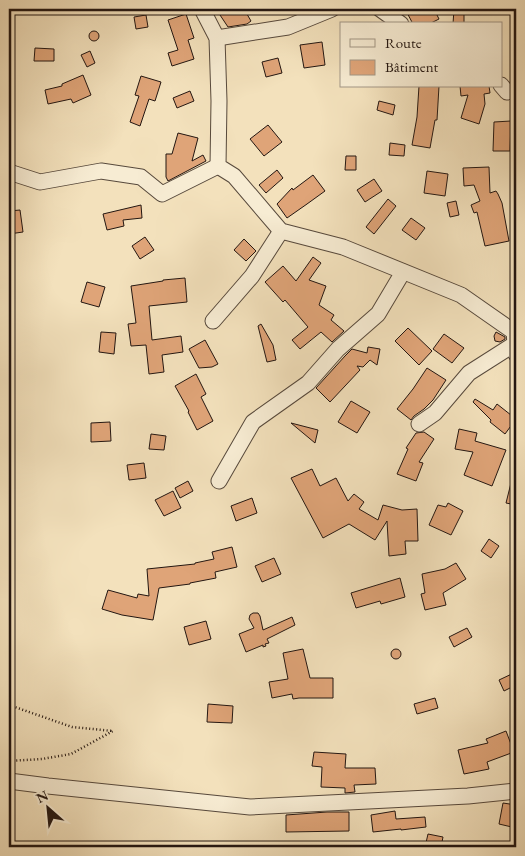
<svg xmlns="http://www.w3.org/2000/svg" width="525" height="856" font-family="'EB Garamond',serif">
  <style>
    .building { fill: #dfa478; stroke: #231611 }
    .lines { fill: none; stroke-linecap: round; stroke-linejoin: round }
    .minor-casing { stroke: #57493c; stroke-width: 17 }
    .path { stroke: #231611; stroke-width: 2.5; stroke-dasharray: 1 2.5; stroke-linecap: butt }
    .minor { stroke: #f7ecd3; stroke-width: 15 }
  </style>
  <rect width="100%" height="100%" fill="#f3e1bc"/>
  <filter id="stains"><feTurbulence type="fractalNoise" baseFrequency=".004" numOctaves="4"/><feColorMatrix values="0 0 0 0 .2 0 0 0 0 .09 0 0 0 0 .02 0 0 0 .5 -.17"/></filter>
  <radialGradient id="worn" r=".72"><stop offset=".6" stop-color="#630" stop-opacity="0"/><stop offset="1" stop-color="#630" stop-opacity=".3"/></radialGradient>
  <g class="building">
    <polygon points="216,9 244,9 251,21 247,24 228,27"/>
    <polygon points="405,9 434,9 439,19 429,24 413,24"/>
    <polygon points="454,9 464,9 464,24 453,24"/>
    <polygon points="186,14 194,38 188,40 194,59 172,66 168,53 178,50 168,20"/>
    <polygon points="146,15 148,27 136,29 134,17"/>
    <circle cx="94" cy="36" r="5"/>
    <polygon points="322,42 325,65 304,68 300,45"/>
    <polygon points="35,48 54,49 54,61 34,61"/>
    <polygon points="90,51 95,63 87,67 81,55"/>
    <polygon points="278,58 282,73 266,77 262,62"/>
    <polygon points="83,75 91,95 73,103 71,99 48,104 45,90 62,86 62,84"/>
    <polygon points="141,76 161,82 155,101 149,99 140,126 130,122 139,96 135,95"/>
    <polygon points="419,86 439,86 437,120 435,120 430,148 412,145 417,117"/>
    <polygon points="460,86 489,86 490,93 484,94 485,104 479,124 461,118 468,95 461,96"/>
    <polygon points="190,91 194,101 177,108 173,98"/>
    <polygon points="379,101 395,105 393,115 377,110"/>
    <polygon points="511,121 510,151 493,151 494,122"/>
    <polygon points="268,125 282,142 264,156 250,139"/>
    <polygon points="178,133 198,138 192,161 203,155 206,161 168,181 166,177 166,154 172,154"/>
    <polygon points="390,143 405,145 404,156 389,155"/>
    <polygon points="346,156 356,156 356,170 345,170"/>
    <polygon points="489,167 490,193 496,191 498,194 502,203 509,241 485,246 477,212 474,213 471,205 480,201 474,185 464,186 463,168"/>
    <polygon points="277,170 283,178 266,193 259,185"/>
    <polygon points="427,171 448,174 445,196 424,193"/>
    <polygon points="313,175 325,191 307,204 287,218 277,204 292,188 293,190"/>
    <polygon points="374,179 382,191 365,202 357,190"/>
    <polygon points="388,199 396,206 374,234 366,227"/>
    <polygon points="456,201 459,215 450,217 447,203"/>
    <polygon points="141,205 142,218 123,220 124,226 107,230 103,214"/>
    <polygon points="20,210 23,232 9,234 9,211"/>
    <polygon points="411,218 425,228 416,240 402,230"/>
    <polygon points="145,237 154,250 140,259 132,246"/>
    <polygon points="244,239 256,251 246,261 234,250"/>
    <polygon points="313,257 321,263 309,280 326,286 319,305 334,315 331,320 344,331 332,342 321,332 300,349 292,340 308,327 285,300 283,302 265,282 283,266 296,281"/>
    <polygon points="185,278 187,302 149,306 152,340 181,336 183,352 162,355 164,372 149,374 146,345 131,346 128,324 136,323 131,286 163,281 163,280"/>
    <polygon points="87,282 105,287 99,307 81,302"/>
    <polygon points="261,324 273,345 276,360 267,362 258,326"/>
    <polygon points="408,328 432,351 419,365 395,341"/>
    <polygon points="101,332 116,333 114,354 99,352"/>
    <polygon points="496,332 505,337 505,339 500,342 495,341 494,336"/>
    <polygon points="444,334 464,348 452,363 433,349"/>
    <polygon points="205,340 218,364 212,367 199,368 189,349"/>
    <polygon points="368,347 380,349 377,365 370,360 363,367 357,366 360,370 330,402 316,388 345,356 352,349 367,353"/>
    <polygon points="427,368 446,380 433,400 424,409 414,416 411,420 397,409 413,389"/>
    <polygon points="196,374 206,394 201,397 213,421 197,430 188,412 189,411 175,386"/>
    <polygon points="475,399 493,410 497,404 516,419 505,434 490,422 491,420 473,402"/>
    <polygon points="351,401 370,412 357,433 338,422"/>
    <polygon points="110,422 111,441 91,442 91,423"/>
    <polygon points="291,423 318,430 315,443"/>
    <polygon points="459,429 477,433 475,441 506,450 492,486 464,475 473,452 455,449"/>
    <polygon points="424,432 434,439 419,462 423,463 416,481 397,474 408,449 406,448 416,433"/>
    <polygon points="151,434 166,436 164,450 149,449"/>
    <polygon points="144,463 146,478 129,480 127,465"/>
    <polygon points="312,469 320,486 336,478 348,501 354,494 364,502 359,509 378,520 383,505 402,510 417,509 418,541 405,541 406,554 389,556 387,521 375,540 349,524 323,538 291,478"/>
    <polygon points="513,475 516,476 516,505 506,503"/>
    <polygon points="188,481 193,491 180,498 175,488"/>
    <polygon points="173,491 181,508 164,516 155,500"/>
    <polygon points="252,498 257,513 236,521 231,506"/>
    <polygon points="448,503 463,511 451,535 429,525 438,505 446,507"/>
    <polygon points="489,539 499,546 491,558 481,551"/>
    <polygon points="232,547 237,567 215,572 216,578 190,583 190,584 159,588 153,620 122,615 102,609 108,590 137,598 138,594 149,596 147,569 195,564 195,563 214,559 212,552"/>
    <polygon points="274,558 281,574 262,582 255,566"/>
    <polygon points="456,563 466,579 443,593 446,605 425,610 421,594 425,593 422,574 445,569"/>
    <polygon points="400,578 405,597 381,604 380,601 356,608 351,593"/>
    <polygon points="253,613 258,613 260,616 263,630 292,617 295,625 267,639 269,643 265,644 266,646 263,647 263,645 246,652 239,634 254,628 249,619 250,615"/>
    <polygon points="206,621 211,639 189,645 184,627"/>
    <polygon points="467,628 472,637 454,647 449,637"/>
    <polygon points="303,649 310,678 333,678 333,698 299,698 293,699 292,694 272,698 269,682 288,679 283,653"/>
    <circle cx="396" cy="654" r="5"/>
    <polygon points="516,672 516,685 504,691 499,680"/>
    <polygon points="435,698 438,708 417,714 414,704"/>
    <polygon points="208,704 233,706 232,723 207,722"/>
    <polygon points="506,731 514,752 487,762 489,769 464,774 458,750 488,743 486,739"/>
    <polygon points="314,752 346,754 345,768 375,768 376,784 354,785 355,792 345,793 345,788 321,787 322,767 312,766"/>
    <polygon points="503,803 516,805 516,828 499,824"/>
    <polygon points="395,811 396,819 425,817 426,827 401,830 401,829 373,832 371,815"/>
    <polygon points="327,812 349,812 349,831 286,832 286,815"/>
    <polygon points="428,834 443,837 441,847 425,847"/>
  </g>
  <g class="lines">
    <g class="minor-casing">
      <g id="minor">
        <polyline points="202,9 217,38 219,101 218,166 234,176 281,231 343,247 461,295 514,332 516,354"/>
        <polyline points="380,9 401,24"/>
        <polyline points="217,38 288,27 332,9"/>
        <polyline points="501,85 507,92"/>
        <polyline points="9,172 40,182 101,171 141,177 162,194 218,166"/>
        <polyline points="213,321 252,276 281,231"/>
        <polyline points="419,424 435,413 469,373 516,343"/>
        <polyline points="219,481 253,422 308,383 338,349 378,314 403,272"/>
        <polyline points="9,781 48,786 250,807 468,796 516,791"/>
      </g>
    </g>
    <polyline class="path" points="9,705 72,727 113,731 71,754 42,759 9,761"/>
    <use href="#minor" class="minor"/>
  </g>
  <rect width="525" height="856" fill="none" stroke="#f3e1bc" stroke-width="30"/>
  <rect x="10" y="10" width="505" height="836" fill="none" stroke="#231611" stroke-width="2.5"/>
  <rect x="15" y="15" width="495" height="826" fill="none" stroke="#231611"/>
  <rect x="340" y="22" width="162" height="65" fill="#f7ecd3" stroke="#a29685"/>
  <rect x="350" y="39" width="25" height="8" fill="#f7ecd3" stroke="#a29685"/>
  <text x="385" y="48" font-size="15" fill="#231611">Route</text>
  <rect x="350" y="60" width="25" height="15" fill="#dfa478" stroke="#a29685"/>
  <text x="385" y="72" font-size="15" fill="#231611">Bâtiment</text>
  <g transform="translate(48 808) rotate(333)" stroke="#f7ecd3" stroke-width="4" paint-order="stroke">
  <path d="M0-4L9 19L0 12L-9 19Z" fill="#231611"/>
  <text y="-8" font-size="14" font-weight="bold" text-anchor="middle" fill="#231611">N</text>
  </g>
  <rect width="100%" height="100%" filter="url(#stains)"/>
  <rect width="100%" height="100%" fill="url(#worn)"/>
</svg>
